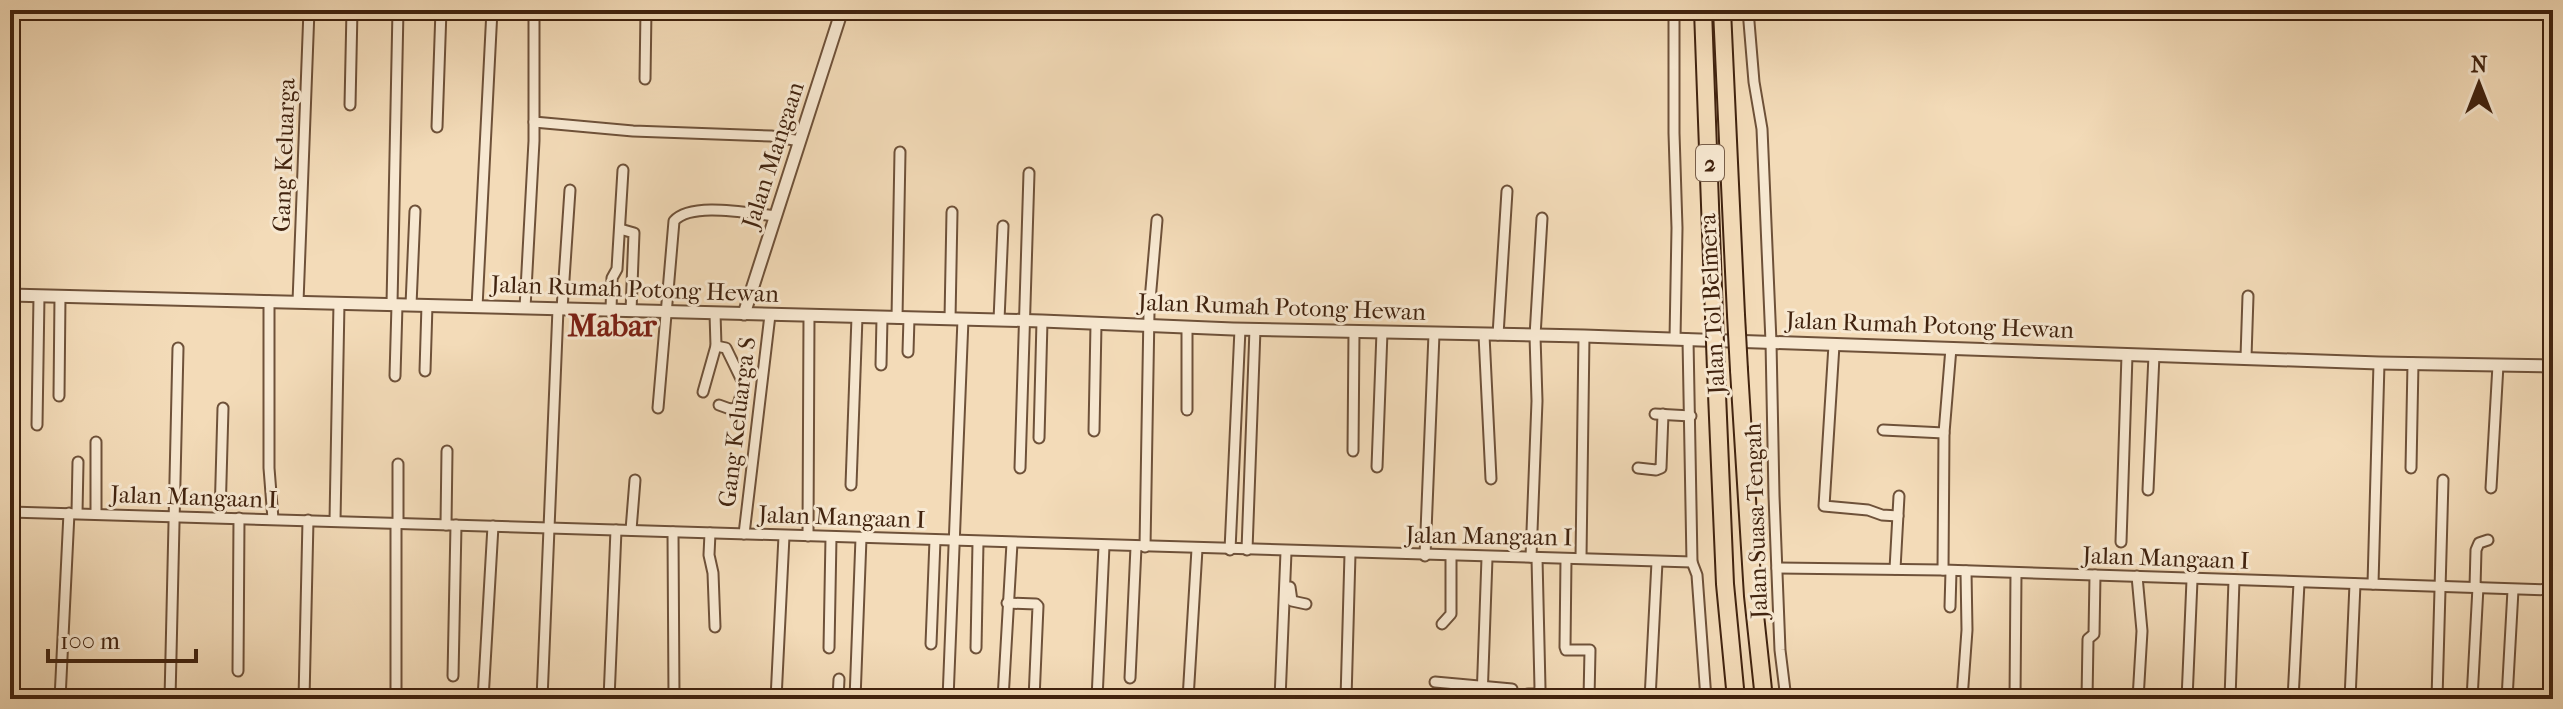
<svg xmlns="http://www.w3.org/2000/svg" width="2563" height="709" font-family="'IM FELL French Canon',serif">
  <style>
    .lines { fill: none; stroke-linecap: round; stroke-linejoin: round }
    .minor-casing { stroke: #6e5139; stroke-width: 13 }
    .tertiary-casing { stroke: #6e5139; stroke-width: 15 }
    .motorway-casing { stroke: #41230f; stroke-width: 20 }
    .minor { stroke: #f7e8d1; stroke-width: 9 }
    .tertiary { stroke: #f7e8d1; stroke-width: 11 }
    .motorway { stroke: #f3dbb8; stroke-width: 16 }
    .motorway-bridge-casing { stroke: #41230f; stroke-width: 20; stroke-linecap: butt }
    .motorway-bridge { stroke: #f3dbb8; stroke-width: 16 }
    .labels { text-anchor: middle; stroke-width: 6; stroke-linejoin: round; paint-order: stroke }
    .shield { fill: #f7e8d1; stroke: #785e49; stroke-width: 2 }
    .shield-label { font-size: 22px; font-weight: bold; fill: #41230f }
    .street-label { font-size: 24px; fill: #41230f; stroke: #f7e8d1 }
    .district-label { font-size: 32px; font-weight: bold; fill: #7a1f14; stroke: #f7e8d1 }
  </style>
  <rect width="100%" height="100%" fill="#f3dbb8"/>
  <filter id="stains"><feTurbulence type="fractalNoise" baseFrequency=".0025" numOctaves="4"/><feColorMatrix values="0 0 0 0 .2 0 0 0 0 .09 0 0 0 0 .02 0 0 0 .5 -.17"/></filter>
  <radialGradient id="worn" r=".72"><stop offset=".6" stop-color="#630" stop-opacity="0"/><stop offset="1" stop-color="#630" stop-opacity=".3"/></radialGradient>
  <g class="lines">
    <g class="minor-casing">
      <g id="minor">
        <polyline points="738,10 842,12"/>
        <polyline points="1674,10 1674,133 1677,228 1675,339"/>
        <polyline points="1748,10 1754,82 1762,129 1771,342 1774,496 1780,650 1786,699"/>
        <polyline points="645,79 646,10"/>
        <polyline points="350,105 352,10"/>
        <polyline points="534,122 633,131 771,136 800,141"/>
        <polyline points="437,127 441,10"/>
        <polyline points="620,229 634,233 631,311"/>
        <polyline points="269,301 269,468 273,519"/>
        <polyline points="298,302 309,10"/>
        <polyline points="392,304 398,10"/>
        <polyline points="411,305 415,211"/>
        <polyline points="477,307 492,10"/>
        <polyline points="525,308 534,141 534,10"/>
        <polyline points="562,309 570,190"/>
        <polyline points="611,310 612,278 617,269 623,170"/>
        <polyline points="897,318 900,152"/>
        <polyline points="950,319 952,212"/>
        <polyline points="999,320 1003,226"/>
        <polyline points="1187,327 1187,410"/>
        <polyline points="1484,335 1491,479"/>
        <polyline points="1498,335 1507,191"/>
        <polyline points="1688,339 1692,562 1697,575 1706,699"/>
        <polyline points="1834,345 1824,506 1868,510 1882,515 1898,516"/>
        <polyline points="716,346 726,348 744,385 737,408 730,409 719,405"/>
        <polyline points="908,352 909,318"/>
        <polyline points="2246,357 2248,296"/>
        <polyline points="881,365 882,318"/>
        <polyline points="425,371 427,305"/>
        <polyline points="395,376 397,305"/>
        <polyline points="703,392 716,346 715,313"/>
        <polyline points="59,396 60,296"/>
        <path d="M658,408L674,221C692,201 751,214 776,216"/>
        <polyline points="1655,414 1691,416"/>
        <polyline points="37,425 39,296"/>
        <polyline points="1883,430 1944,433"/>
        <polyline points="1094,431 1096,324"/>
        <polyline points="1039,438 1042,321"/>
        <polyline points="96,442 96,514"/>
        <polyline points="1353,451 1354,332"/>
        <polyline points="398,464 398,523"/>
        <polyline points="1377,467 1382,332"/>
        <polyline points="1020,468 1029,173"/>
        <polyline points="1638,468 1656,470 1661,468 1663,414"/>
        <polyline points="2411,468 2413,363"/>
        <polyline points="851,485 857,317"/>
        <polyline points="2491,488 2498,365"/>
        <polyline points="2148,490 2154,355"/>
        <polyline points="10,512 1692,562"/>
        <polyline points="77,513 78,462"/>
        <polyline points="220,517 223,408"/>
        <polyline points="335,521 339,303"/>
        <polyline points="396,523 396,699"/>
        <polyline points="446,525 447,451"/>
        <polyline points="631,530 635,480"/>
        <polyline points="673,532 674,699"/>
        <polyline points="710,533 709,555 713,573 715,627"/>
        <polyline points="744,534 770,315"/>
        <polyline points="808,536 809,316"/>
        <polyline points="2121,542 2127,355"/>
        <polyline points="1145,547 1149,312 1157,220"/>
        <polyline points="1230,550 1240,329"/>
        <polyline points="1247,550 1255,329"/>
        <polyline points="1425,556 1434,334"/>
        <polyline points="1531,557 1537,401 1535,336 1542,218"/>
        <polyline points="1581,558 1584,336"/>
        <polyline points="1566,559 1565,647 1566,650 1590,650 1589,699"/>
        <polyline points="1777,568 1943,570 2553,590"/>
        <polyline points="1895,569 1899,496"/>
        <polyline points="1943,570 1944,433 1951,348"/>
        <polyline points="2137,576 2142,631 2138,699"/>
        <polyline points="2373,584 2379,363"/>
        <polyline points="1290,587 1292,601 1306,604"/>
        <polyline points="2475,587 2476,550 2479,543 2488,540"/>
        <polyline points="1007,603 1036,604 1038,606 1034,699"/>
        <polyline points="1950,607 1951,571"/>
        <polyline points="1442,624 1451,614 1451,557"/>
        <polyline points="931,644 935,540"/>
        <polyline points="829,648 831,537"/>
        <polyline points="976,648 978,542"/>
        <polyline points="238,671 239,518"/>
        <polyline points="453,676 456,525"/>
        <polyline points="1130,678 1136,547"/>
        <polyline points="1435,682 1512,689"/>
        <polyline points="1528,694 1538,694 1540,688 1537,558"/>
        <polyline points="60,699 69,513"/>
        <polyline points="170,699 178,348"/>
        <polyline points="304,699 308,520"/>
        <polyline points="483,699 493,526"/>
        <polyline points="542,699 558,309"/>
        <polyline points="609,699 616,530"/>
        <polyline points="776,699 784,536"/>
        <polyline points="838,699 839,679"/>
        <polyline points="855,699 861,538"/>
        <polyline points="948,699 963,319"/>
        <polyline points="1003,699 1012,543"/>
        <polyline points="1097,699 1104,546"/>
        <polyline points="1188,699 1197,549"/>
        <polyline points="1280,699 1286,552"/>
        <polyline points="1346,699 1350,554"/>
        <polyline points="1482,699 1487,558"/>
        <polyline points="1650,699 1657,562"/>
        <polyline points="1962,699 1967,630 1966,571"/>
        <polyline points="2015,699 2016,573"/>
        <polyline points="2087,699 2088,639 2094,634 2095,575"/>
        <polyline points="2187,699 2192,580"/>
        <polyline points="2230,699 2234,580"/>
        <polyline points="2293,699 2299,583"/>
        <polyline points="2350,699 2355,584"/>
        <polyline points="2437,699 2443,480"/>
        <polyline points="2472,699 2478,587"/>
        <polyline points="2507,699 2513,590"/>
      </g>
    </g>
    <g class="tertiary-casing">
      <g id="tertiary">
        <polyline points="10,295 1042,321 1233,329 1584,336 2379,363 2553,366"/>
        <polyline points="744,314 842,10"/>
      </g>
    </g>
    <g class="motorway-casing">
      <g id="motorway">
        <polyline points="1703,10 1714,316"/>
        <polyline points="1722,10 1736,315"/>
        <polyline points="1716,370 1725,584 1736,699"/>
        <polyline points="1739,370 1753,596 1764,699"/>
      </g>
    </g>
    <use href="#minor" class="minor"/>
    <use href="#tertiary" class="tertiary"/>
    <use href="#motorway" class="motorway"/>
    <g class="motorway-bridge-casing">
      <g id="motorway-bridge">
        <polyline points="1736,315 1739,370"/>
        <polyline points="1714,316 1716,370"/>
      </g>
    </g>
    <use href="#motorway-bridge" class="motorway-bridge"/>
  </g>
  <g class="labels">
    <rect class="shield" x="1696" y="145" width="28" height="36" rx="6"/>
    <g class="shield-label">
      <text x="1710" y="171">2</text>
    </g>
    <g class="street-label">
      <text transform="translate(284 155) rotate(-88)" y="8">Gang Keluarga</text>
      <text transform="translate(773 155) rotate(-72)" y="8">Jalan Mangaan</text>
      <text transform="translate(635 289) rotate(2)" y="8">Jalan Rumah Potong Hewan</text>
      <text transform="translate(1712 304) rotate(-93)" y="8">Jalan Tol Belmera</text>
      <text transform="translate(1282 307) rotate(2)" y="8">Jalan Rumah Potong Hewan</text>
      <text transform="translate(1930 325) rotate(2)" y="8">Jalan Rumah Potong Hewan</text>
      <text transform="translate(737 422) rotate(-83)" y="8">Gang Keluarga S</text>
      <text transform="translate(194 497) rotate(2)" y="8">Jalan Mangaan I</text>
      <text transform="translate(842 517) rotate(2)" y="8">Jalan Mangaan I</text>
      <text transform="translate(1756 521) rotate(-92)" y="8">Jalan Suasa Tengah</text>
      <text transform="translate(1489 536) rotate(1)" y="8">Jalan Mangaan I</text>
      <text transform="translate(2166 558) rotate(2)" y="8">Jalan Mangaan I</text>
    </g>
    <g class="district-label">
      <text x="612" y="336">Mabar</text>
    </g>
  </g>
  <rect width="2563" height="709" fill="none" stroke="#f3dbb8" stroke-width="40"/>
  <rect x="12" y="12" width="2539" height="685" fill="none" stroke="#41230f" stroke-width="4"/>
  <rect x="20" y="20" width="2523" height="669" fill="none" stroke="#41230f" stroke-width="2"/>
  <g transform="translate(2479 84)" stroke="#f7e8d1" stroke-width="6" paint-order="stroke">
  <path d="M0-6L14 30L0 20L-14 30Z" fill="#41230f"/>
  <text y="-12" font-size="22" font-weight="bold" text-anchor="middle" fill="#41230f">N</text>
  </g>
  <path d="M48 649v12h148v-12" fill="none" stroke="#41230f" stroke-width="4"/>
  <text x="60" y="649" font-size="24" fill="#41230f" stroke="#f7e8d1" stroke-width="6" paint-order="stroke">100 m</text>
  <rect width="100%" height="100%" filter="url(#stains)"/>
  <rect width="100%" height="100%" fill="url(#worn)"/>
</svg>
